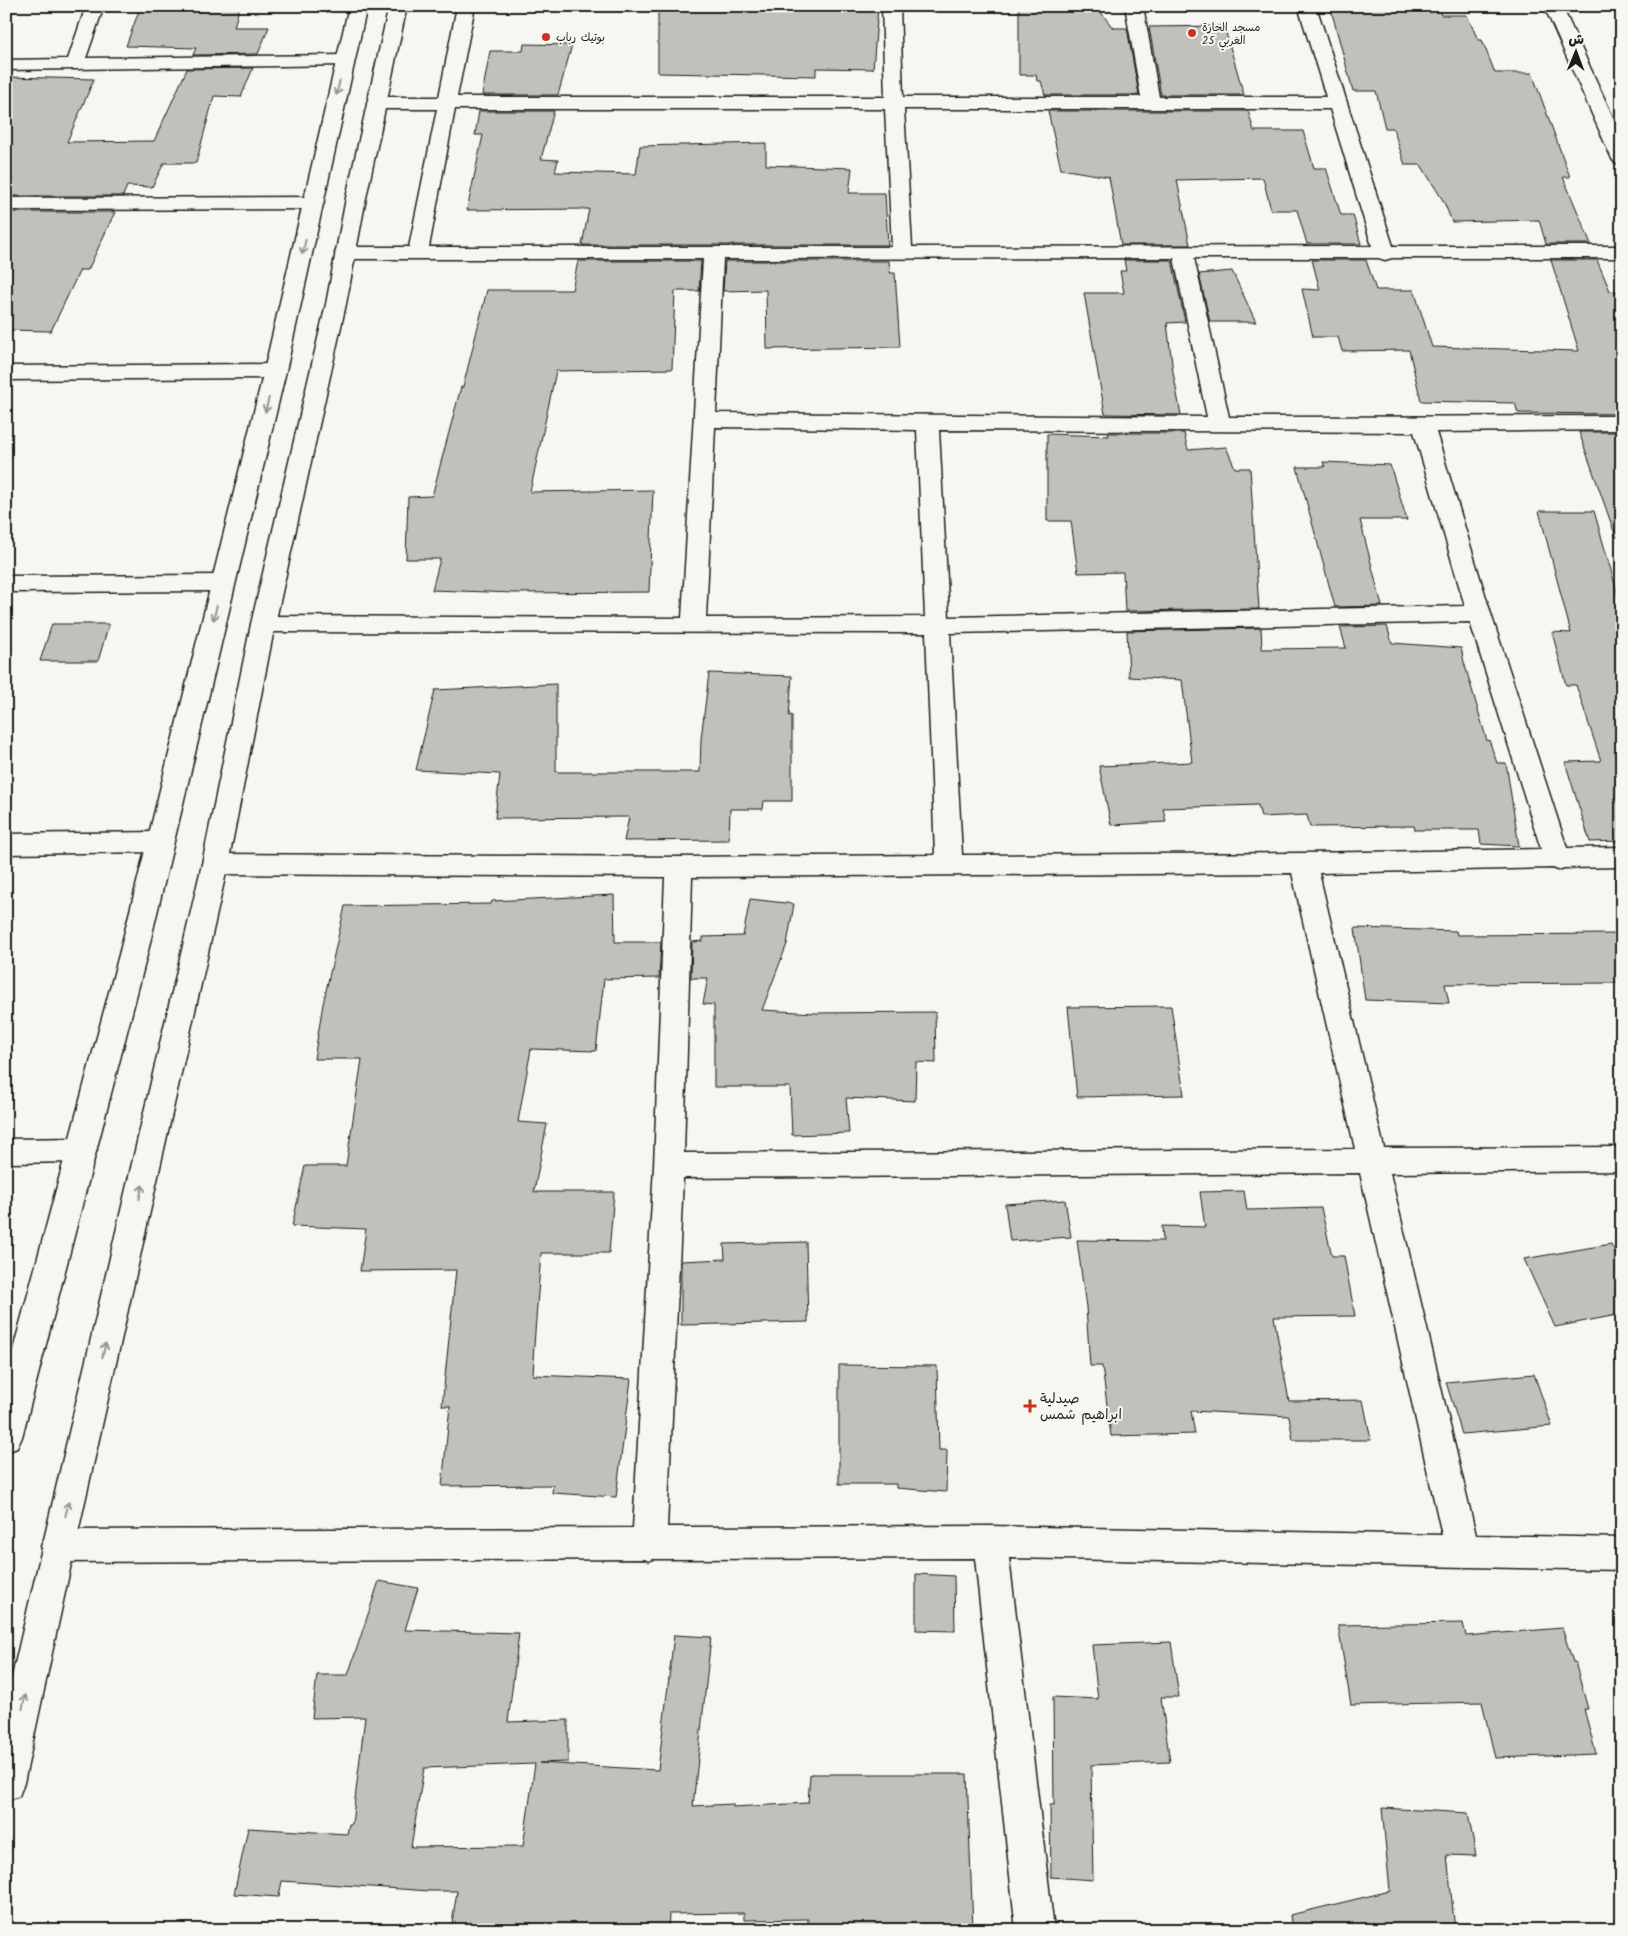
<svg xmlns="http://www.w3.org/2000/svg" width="1628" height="1936" font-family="Kalam,'Playpen Sans Arabic',sans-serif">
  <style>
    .building { fill: #c0c0bd; stroke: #1c1c1c; fill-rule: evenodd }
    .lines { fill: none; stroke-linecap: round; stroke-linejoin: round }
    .minor-casing { stroke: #1c1c1c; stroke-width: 3 }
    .secondary-casing { stroke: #1c1c1c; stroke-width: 3 }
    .minor { fill: #f6f6f2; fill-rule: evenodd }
    .secondary { fill: #f6f6f2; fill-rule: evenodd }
    .oneway { stroke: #949492 }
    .poi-dot { fill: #c8321e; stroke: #f6f6f2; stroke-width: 2 }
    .labels { text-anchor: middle; stroke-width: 4; stroke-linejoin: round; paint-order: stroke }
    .far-poi-label { font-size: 11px; fill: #1c1c1c; stroke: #f6f6f2; text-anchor: start }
    .poi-label { font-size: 14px; fill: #1c1c1c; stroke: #f6f6f2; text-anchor: start }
  </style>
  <rect width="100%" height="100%" fill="#f6f6f2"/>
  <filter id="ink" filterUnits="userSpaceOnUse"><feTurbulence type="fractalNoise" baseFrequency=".02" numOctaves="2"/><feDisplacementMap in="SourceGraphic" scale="10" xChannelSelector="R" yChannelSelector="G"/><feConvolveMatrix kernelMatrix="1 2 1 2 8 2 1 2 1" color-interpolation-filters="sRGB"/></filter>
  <g filter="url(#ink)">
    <g class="building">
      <polygon points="215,6 232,6 239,9 234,27 269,27 258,54 193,55 196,48 126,46 140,8"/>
      <polygon points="795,6 795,8 878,8 873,69 816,68 816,76 658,73 658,7"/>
      <polygon points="1019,6 1096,6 1113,28 1127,28 1139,95 1045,95 1041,81 1037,81 1036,75 1019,75"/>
      <polygon points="1330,6 1438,6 1441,15 1467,15 1478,40 1482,40 1495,73 1532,73 1570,177 1563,177 1591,244 1546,244 1539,220 1452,222 1444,202 1421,165 1405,165 1393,128 1385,128 1376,91 1353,91"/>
      <polygon points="1224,26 1244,95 1161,95 1149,27"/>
      <polygon points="524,44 572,45 558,95 482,95 490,51 523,51"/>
      <polygon points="253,68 241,97 214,96 196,163 164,163 152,187 127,186 123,196 6,196 6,77 94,79 67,142 154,141 187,69"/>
      <polygon points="479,111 554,111 541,159 558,160 555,172 636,174 640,146 766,143 766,165 852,168 849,193 885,193 888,245 582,245 589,209 467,210 483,135 475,135"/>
      <polygon points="1048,111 1248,111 1254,131 1303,131 1314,168 1326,168 1341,215 1353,215 1361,244 1307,244 1297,210 1271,210 1263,178 1177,180 1190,245 1121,245 1109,177 1061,169"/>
      <polygon points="6,212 115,212 88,270 80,270 51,331 6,330"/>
      <polygon points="1124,260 1172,260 1185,322 1167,323 1173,372 1181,415 1105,414 1084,293 1124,293 1120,271 1126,271"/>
      <polygon points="1312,260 1366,260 1376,290 1414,290 1432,347 1579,351 1551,260 1597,260 1610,291 1622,292 1622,414 1518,413 1515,403 1421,401 1409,350 1342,351 1338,337 1313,337 1302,289 1320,290"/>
      <polygon points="578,261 701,261 699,291 675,291 672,369 556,371 530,492 653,490 649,592 515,593 432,590 440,559 406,559 408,497 432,496 461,387 463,387 487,290 572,290"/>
      <polygon points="725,261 889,261 890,273 895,273 900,347 767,349 766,290 723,291"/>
      <polygon points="1232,271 1256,322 1210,322 1199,274"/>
      <polygon points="1579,432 1622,432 1622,537 1616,537"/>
      <polygon points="1108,433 1184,433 1188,450 1226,447 1235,468 1250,468 1259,609 1125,611 1123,572 1078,573 1071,521 1047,521 1047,434 1109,436"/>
      <polygon points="1323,462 1390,465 1407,520 1360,520 1382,606 1335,607 1297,467 1325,467"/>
      <polygon points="1539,511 1594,511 1622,609 1621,841 1590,842 1565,762 1601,761 1576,685 1566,685 1552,632 1571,633"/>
      <polygon points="52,624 109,624 98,661 40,661"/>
      <polygon points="1387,626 1392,643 1461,648 1464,662 1487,741 1489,740 1497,763 1506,763 1519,846 1481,844 1479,830 1415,830 1414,826 1310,827 1307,815 1261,817 1258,805 1163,808 1166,822 1111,825 1099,766 1192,762 1182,680 1129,677 1127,631 1261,628 1262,649 1346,648 1340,627"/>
      <polygon points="709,673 792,676 789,716 792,715 792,801 764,801 763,809 730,809 729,840 624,841 629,817 495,818 500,774 416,770 435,690 556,684 556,772 700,772 701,739"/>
      <polygon points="614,895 615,942 661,942 659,978 604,979 596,1051 531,1049 518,1122 547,1124 534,1192 614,1192 609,1253 541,1253 533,1359 534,1359 533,1375 631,1379 616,1497 552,1493 553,1485 442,1486 450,1406 442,1406 456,1270 360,1271 366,1229 292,1226 305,1166 346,1166 362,1059 314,1059 323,1004 345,906 491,904 492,901"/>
      <polygon points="750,899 794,904 787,944 762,1010 816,1013 935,1012 936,1063 916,1062 915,1101 846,1098 849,1133 792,1135 790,1087 714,1087 714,1005 703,1004 708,978 691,978 692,942 703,941 703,937 743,936"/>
      <polygon points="1355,928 1456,931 1457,935 1622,934 1622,983 1445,984 1449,1003 1365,1000"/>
      <polygon points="1171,1006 1184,1095 1077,1097 1068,1007"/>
      <polygon points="1244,1191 1247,1210 1321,1208 1332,1256 1344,1256 1355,1316 1274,1317 1289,1401 1363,1400 1371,1440 1293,1440 1289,1416 1191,1411 1195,1434 1111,1436 1102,1366 1090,1366 1086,1307 1077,1240 1163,1241 1162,1226 1205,1227 1200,1192"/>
      <polygon points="1065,1200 1071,1237 1010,1241 1005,1204"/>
      <polygon points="806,1242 808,1322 681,1325 681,1261 725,1259 724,1244"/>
      <polygon points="1611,1244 1622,1265 1622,1314 1555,1327 1524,1259"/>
      <polygon points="839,1365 937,1366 939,1450 947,1450 946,1492 896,1488 896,1484 839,1484"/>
      <polygon points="1534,1374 1552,1426 1462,1434 1446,1382"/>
      <polygon points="916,1574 954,1576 955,1631 916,1630"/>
      <path d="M379,1581L418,1588L405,1630L519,1633L508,1722L568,1720V1762L539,1763L658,1770L674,1635L711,1637L693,1806L733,1804V1807L808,1803L810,1774H967L973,1930H808V1919L744,1920V1913L669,1914L668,1930H451L457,1891H430L282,1881L279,1897L234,1894L248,1828L347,1834L349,1824H352L365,1717L312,1718L317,1675H348ZM535,1764L523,1846L411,1847L424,1768Z"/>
      <polygon points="1463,1623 1466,1636 1562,1628 1573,1662 1575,1662 1588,1709 1584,1709 1596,1754 1495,1758 1482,1702 1351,1705 1338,1625"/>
      <polygon points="1171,1642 1179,1697 1161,1697 1170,1762 1091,1765 1093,1880 1051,1877 1050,1805 1054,1805 1053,1697 1098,1699 1092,1645"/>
      <polygon points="1382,1808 1468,1813 1476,1856 1447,1855 1455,1930 1292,1930 1290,1915 1390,1891"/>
    </g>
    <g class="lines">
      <g class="minor-casing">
        <g id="minor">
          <polygon points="86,6 104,6 86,58 345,55 351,56 354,60 351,64 345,65 6,70 6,60 68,59"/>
          <path d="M457,6H475L457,97H885L882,6H900L903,97H1141L1125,6H1143L1159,97H1326L1298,6H1316L1393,246H1622V258H1392L1385,260L1378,258H1194L1229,417L1622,416V430L1436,432L1491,614L1567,848L1622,847V867L1564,868L1558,870L1553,868L1319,873L1384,1148L1622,1147V1171L1390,1173L1476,1535L1622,1538V1570L1009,1558L1054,1930H1016L975,1558L653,1559L649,1561L645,1559L58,1562L46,1557L41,1546L46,1535L58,1530L633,1528L654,1166L665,877L215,874L206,871L202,864L206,857L215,854L679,857L935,855L926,633L263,632L255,630L251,624L255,618L263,616L682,618L703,259H345L338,257L335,253L338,249L345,247H409L437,109H376L369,107L367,103L369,99L376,97H439ZM455,109H885L892,247H429ZM904,109H1330L1372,246L912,247ZM1174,258L1207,417L716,413L723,259ZM715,427L917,430L925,617L706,618ZM939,430L1414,432L1465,606L949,617ZM1470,622L1541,849L1303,853L962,855L950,633ZM1292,873L1355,1149L684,1153L692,877ZM1360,1173L1442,1535L990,1526L667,1527L683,1178Z"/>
          <polygon points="1544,6 1562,6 1622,137 1622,165 1615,163 1612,159"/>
          <polygon points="314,197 321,199 324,203 321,207 314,209 6,210 6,198"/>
          <polygon points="275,364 283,366 286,371 283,376 275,378 6,380 6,366"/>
          <polygon points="222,575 230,577 234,583 230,589 222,591 6,592 6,576"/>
          <polygon points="159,832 168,835 172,842 168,849 159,852 6,854 6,834"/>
          <polygon points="82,1138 92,1141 97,1150 92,1159 82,1162 6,1163 6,1139"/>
        </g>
      </g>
      <g class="secondary-casing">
        <g id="secondary">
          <polygon points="349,6 367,6 286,371 148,951 22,1437 17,1448 6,1452 6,1376 120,951 264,371"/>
          <polygon points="389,6 407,6 366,198 346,304 275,624 228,864 75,1546 24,1783 19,1796 6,1801 6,1702 202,864 251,624 326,304 346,198"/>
        </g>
      </g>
      <use href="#minor" class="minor"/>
      <use href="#secondary" class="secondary"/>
    </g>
    <defs><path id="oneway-shaft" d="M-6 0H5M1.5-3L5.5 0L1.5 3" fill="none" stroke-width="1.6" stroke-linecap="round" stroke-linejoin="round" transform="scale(1.25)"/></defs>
    <g class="oneway">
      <use href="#oneway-shaft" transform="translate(338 88) rotate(103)"/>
      <use href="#oneway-shaft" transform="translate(304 247) rotate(103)"/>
      <use href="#oneway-shaft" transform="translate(267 405) rotate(104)"/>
      <use href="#oneway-shaft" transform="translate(215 613) rotate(103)"/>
      <use href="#oneway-shaft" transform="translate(141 1192) rotate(-77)"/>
      <use href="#oneway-shaft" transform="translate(104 1350) rotate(-77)"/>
      <use href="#oneway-shaft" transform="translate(67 1509) rotate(-77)"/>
      <use href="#oneway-shaft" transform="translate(24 1702) rotate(-78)"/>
    </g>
  </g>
  <g class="poi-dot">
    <circle cx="1192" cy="33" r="5"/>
    <circle cx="546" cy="37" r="5"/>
    <path d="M1027.5 1398.5h5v5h5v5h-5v5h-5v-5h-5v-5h5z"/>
  </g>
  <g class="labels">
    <g class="far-poi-label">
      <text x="1202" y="31">مسجد الحارة<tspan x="1202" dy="13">25 الغربي</tspan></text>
      <text x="556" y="41">بوتيك رباب</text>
    </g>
    <g class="poi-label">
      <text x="1040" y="1403">صيدلية<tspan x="1040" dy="16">ابراهيم شمس</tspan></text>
    </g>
  </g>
  <rect width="1628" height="1936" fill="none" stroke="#f6f6f2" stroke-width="25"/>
  <rect x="12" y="12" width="1603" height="1911" fill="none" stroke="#1c1c1c" stroke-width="2" filter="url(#ink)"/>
  <g transform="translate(1576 52) rotate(1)" stroke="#f6f6f2" stroke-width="4" paint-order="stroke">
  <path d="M0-4L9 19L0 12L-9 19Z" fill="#1c1c1c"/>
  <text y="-8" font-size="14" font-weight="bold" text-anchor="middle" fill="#1c1c1c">ش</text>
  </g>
</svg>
